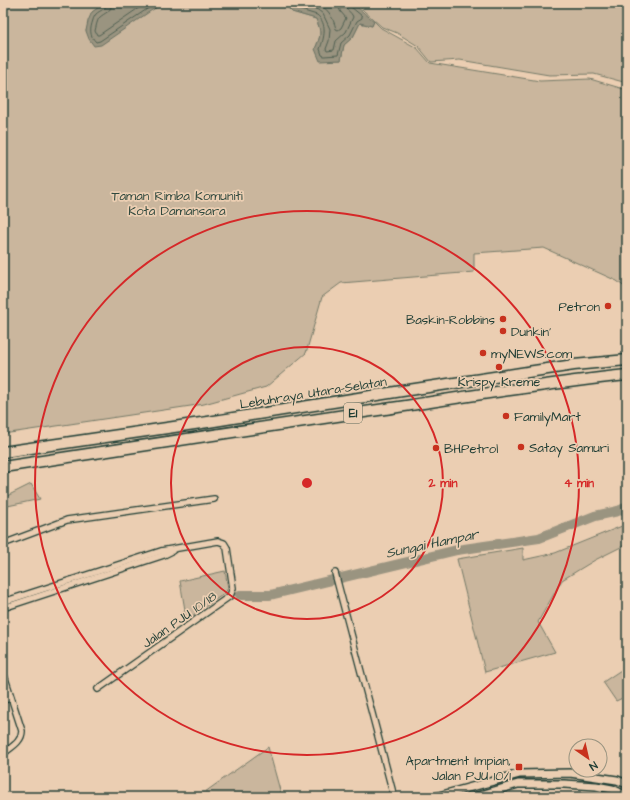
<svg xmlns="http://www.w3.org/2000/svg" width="630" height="800" font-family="'Architects Daughter',sans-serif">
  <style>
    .green { fill: #cab69d; stroke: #747a68 }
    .water { fill: #9a9480; stroke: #697162 }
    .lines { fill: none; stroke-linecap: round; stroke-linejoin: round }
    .shore { stroke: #506052; stroke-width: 1 }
    .river { stroke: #9a9480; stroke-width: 10 }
    .minor-casing { stroke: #1f3d34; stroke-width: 8 }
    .tertiary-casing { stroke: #1f3d34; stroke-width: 10 }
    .motorway-casing { stroke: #1f3d34; stroke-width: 13 }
    .minor { stroke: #ebceb2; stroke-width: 5.5 }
    .tertiary { stroke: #ebceb2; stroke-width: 7 }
    .motorway { stroke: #ebceb2; stroke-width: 10 }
    .ring { fill: none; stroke: #d62828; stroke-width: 2 }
    .poi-dot { fill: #c8321e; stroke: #ebceb2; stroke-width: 1.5 }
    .labels { text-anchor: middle; stroke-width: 3.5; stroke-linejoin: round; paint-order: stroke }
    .shield { fill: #ebceb2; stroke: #5c685a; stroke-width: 1 }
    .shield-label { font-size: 12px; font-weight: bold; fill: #1f3d34 }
    .park-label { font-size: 13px; fill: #30493e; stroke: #ebceb2 }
    .poi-label { font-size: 13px; fill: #1f3d34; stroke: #ebceb2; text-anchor: start }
    .street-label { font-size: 13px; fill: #1f3d34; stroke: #ebceb2 }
    .water-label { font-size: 14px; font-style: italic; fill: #2b463c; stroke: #ebceb2 }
    .centre { fill: #d62828; stroke: #ebceb2; stroke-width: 2 }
    .ring-label { font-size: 12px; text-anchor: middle; font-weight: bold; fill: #d62828; stroke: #ebceb2; stroke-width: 3.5; stroke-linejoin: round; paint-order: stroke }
  </style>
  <rect width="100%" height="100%" fill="#ebceb2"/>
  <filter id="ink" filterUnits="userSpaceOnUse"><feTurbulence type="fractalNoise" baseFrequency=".025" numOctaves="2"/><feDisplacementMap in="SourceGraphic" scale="8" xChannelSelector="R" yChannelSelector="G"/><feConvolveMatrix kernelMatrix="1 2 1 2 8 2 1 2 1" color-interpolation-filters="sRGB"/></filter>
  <g filter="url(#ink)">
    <g class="green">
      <path d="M3,3H105L92,12L86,31L152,10L164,3H283L292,12L316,19C322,33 321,35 315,49L331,60H341L344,45L353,37L360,23L372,26L374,21L381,28L417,48L430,63L540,81L590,79L627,90V289L617,281L544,248L474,253V272L341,283L322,297L306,353L266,387L204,404L3,434Z"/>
      <polygon points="355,3 627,3 627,83 594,74 549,75 460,60 431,62 418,46 397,33 382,27"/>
      <polygon points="31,484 40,499 3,507 3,497 5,497"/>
      <polygon points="627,524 627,544 595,560 562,580 538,622 555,652 485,672 457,559 523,548 523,560 555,553"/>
      <polygon points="225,571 228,588 225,593 185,621 182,616 185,610 180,581"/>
      <polygon points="627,666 627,696 616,701 603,682"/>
      <polygon points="268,747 281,794 270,797 198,797"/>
    </g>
    <g class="water">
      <polygon points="105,3 164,3 152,10 101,45 94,46 89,39 86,31 88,21 92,12"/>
      <path d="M283,3H352L374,21L372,26L360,23L353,37L344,45L341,60L320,61L315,49C321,35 322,33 316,19L292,12Z"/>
    </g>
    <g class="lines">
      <g class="shore">
        <path d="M107,3C106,10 100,10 96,14C95,15 93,19 93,20C90,29 89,35 96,42L100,41L156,3"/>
        <path d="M112,3C111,13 105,12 99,18C97,21 96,27 95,31L97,35H99L146,3"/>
        <path d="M289,3L294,8L317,15C328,24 324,38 320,49L322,55L324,56L338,55L341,43L350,35L357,21L362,18V16L351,7L350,3"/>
        <path d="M296,3L318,10L323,14L330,29L329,41L326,49L327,51L334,50L336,41L346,32L353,17C351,11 345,11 345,3"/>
        <path d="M315,3C328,7 333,17 336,29L338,30L341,28L346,18L340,11L339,3"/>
      </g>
      <polyline class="river" points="240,595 270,595 457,550 539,538 595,516 618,511 627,507"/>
      <g class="minor-casing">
        <g id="minor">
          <polyline points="3,544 67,520 214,499"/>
          <polyline points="335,573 394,797"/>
          <polyline points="3,602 161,551 218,541 224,543 227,548 233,588 230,596 98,689"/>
          <polyline points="3,608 164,555 172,551"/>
          <path d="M3,672L22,731C22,742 11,747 3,754"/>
          <polyline points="3,700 11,698"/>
        </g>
      </g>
      <g class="tertiary-casing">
        <g id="tertiary">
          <polyline points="435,797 519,774 570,773 617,780 627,784"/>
          <polyline points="474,797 518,784 564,784 596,786 612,789 627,796"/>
        </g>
      </g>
      <g class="motorway-casing">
        <g id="motorway">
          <polyline points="3,452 208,422 402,391 521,373 574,365 627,360"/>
          <path d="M3,467C132,447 262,427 392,408C470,396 548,383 627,375"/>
        </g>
      </g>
      <use href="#minor" class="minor"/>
      <use href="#tertiary" class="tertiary"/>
      <use href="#motorway" class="motorway"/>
    </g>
  </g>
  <g class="ring">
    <circle cx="307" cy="483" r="136"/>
    <circle cx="307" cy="483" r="272"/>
  </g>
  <g class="poi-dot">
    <circle cx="608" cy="306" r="4"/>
    <circle cx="503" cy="319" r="4"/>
    <circle cx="503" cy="331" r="4"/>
    <circle cx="483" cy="353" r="4"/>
    <circle cx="499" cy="367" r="4"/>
    <circle cx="506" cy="416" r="4"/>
    <circle cx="521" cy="447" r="4"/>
    <circle cx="436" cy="448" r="4"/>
    <rect x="515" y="763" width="8" height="8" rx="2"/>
  </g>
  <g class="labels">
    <rect class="shield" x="344" y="403" width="18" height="20" rx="3"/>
    <g class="shield-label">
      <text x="353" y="417">E1</text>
    </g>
    <g class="park-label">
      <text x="177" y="200">Taman Rimba Komuniti<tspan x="177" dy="15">Kota Damansara</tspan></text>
    </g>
    <g class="poi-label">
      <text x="600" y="311" text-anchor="end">Petron</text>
      <text x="495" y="324" text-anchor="end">Baskin-Robbins</text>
      <text x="511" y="336">Dunkin'</text>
      <text x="491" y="358">myNEWS.com</text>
      <text x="499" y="386" text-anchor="middle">Krispy Kreme</text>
      <text x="514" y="421">FamilyMart</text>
      <text x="529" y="452">Satay Samuri</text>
      <text x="444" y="453">BHPetrol</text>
      <text x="511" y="765" text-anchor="end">Apartment Impian,<tspan x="511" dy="15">Jalan PJU 10/1</tspan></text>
    </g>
    <g class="street-label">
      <text transform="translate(313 392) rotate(-9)" y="5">Lebuhraya Utara–Selatan</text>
      <text transform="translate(179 619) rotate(-35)" y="5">Jalan PJU 10/18</text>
    </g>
    <g class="water-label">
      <text transform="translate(432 543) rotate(-12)" y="5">Sungai Hampar</text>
    </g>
  </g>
  <circle cx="307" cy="483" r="6" class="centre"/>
  <g class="ring-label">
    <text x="443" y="487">2 min</text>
    <text x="579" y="487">4 min</text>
  </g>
  <rect width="630" height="800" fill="none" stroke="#ebceb2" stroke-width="16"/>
  <rect x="8" y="8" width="614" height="784" fill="none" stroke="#1f3d34" stroke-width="1.5" filter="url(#ink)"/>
  <g transform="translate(588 758) rotate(146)"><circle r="19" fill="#ebceb2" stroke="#999480"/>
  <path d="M0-3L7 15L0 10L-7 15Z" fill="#c8321e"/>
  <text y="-6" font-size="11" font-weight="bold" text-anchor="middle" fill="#1f3d34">N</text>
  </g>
</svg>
